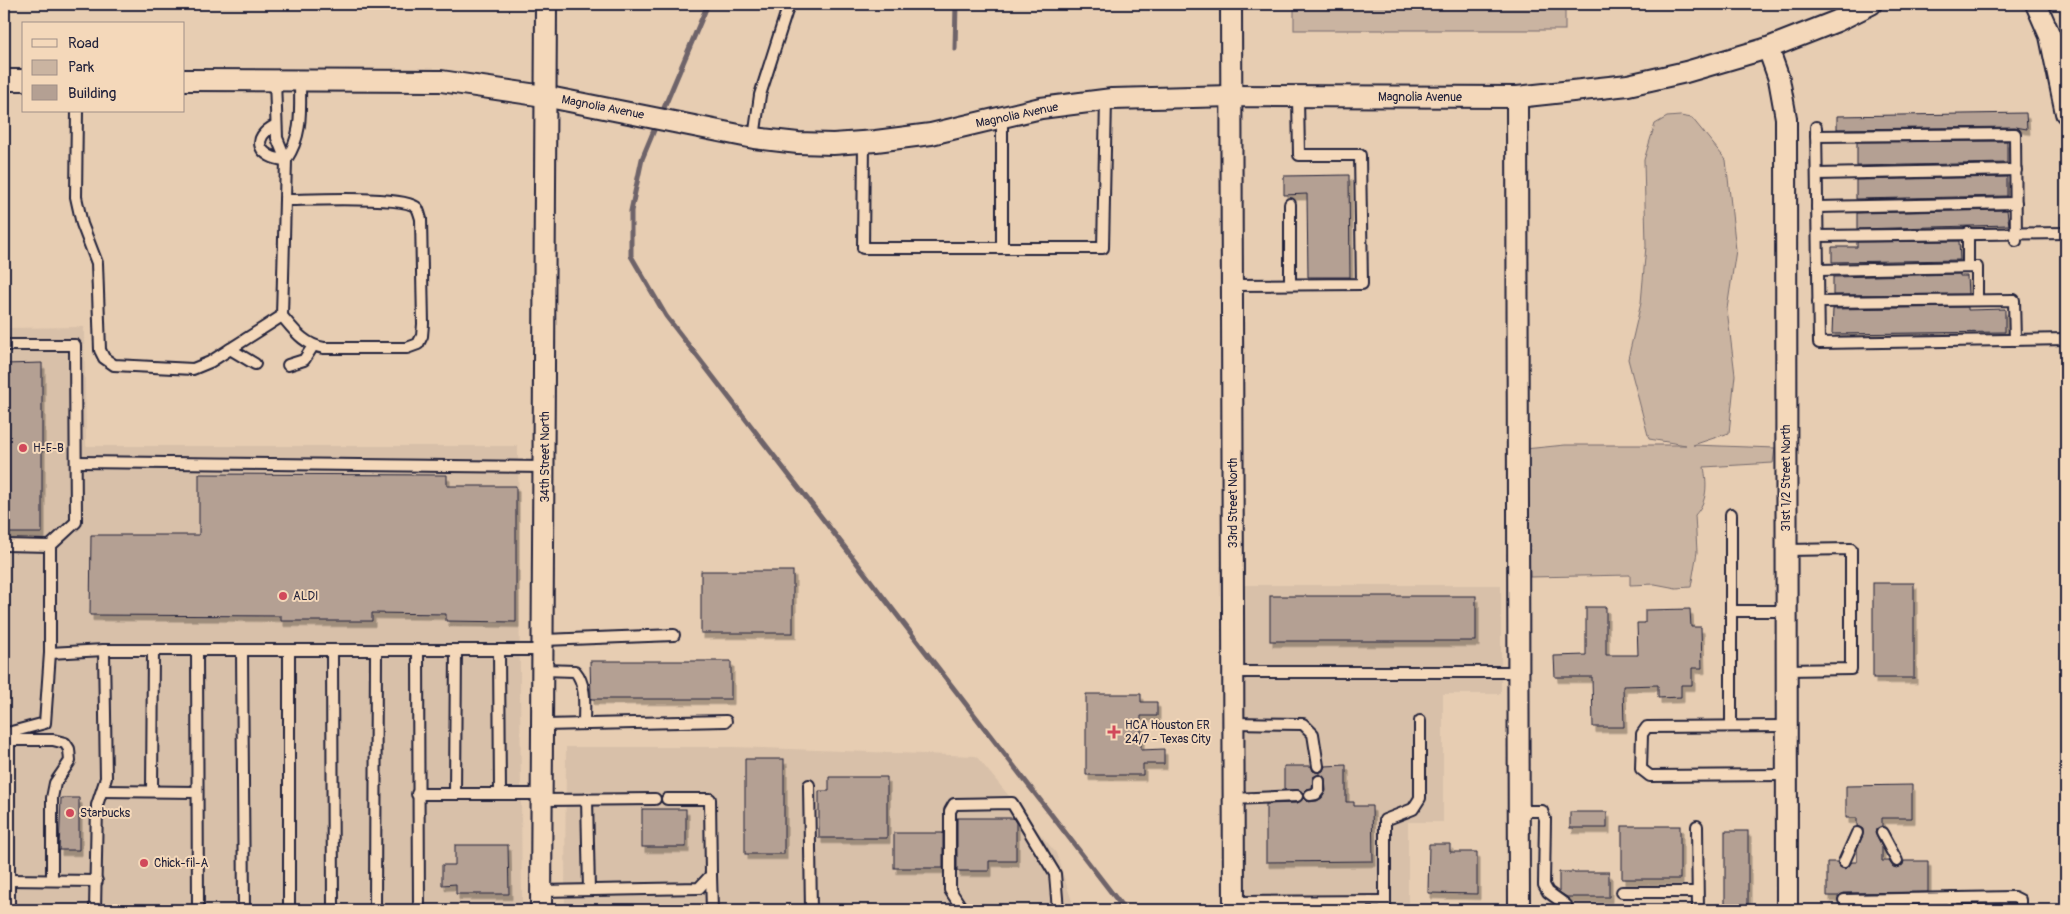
<svg xmlns="http://www.w3.org/2000/svg" width="2070" height="914" font-family="Pangolin,sans-serif">
  <style>
    .built { fill: #d8c0a9 }
    .green { fill: #cab4a1; stroke: #766b6e }
    .lines { fill: none; stroke-linecap: round; stroke-linejoin: round }
    .stream { stroke: #6e6369; stroke-width: 5 }
    .building { fill: #b4a093; stroke: #22223b; filter: url(#shadow) }
    .lane-casing { stroke: #22223b; stroke-width: 14 }
    .street-casing { stroke: #22223b; stroke-width: 24 }
    .lane { stroke: #f4d8ba; stroke-width: 10 }
    .street { stroke: #f4d8ba; stroke-width: 20 }
    .poi-dot { fill: #d1495b; stroke: #f4d8ba; stroke-width: 2 }
    .labels { text-anchor: middle; stroke-width: 4; stroke-linejoin: round; paint-order: stroke }
    .street-label { font-size: 12px; fill: #22223b; stroke: #f4d8ba }
    .poi-label { font-size: 12px; fill: #22223b; stroke: #f4d8ba; text-anchor: start }
  </style>
  <defs>
    <filter id="shadow"><feDropShadow dx="3" dy="5.5" stdDeviation="0" flood-color="#0004"/></filter>
  </defs>
  <rect width="100%" height="100%" fill="#e7cdb2"/>
  <filter id="ink" filterUnits="userSpaceOnUse"><feTurbulence type="fractalNoise" baseFrequency=".02" numOctaves="2"/><feDisplacementMap in="SourceGraphic" scale="10" xChannelSelector="R" yChannelSelector="G"/><feConvolveMatrix kernelMatrix="1 2 1 2 8 2 1 2 1" color-interpolation-filters="sRGB"/></filter>
  <g filter="url(#ink)">
    <g class="built">
      <polygon points="84,327 86,446 518,446 522,910 4,910 4,328"/>
      <polygon points="1243,585 1501,585 1501,694 1443,694 1443,822 1408,822 1408,910 1243,910"/>
      <polygon points="566,747 733,747 976,756 1056,853 1075,910 732,910 731,904 565,903"/>
    </g>
    <g class="green">
      <rect x="1294" y="4" width="271" height="26"/>
      <path d="M1680,116L1692,118L1726,160L1736,250L1727,309L1735,375L1729,433L1693,445L1775,448L1773,463L1704,467C1707,484 1708,501 1695,515L1697,552L1691,587L1676,588L1655,584L1630,585V575L1530,577L1525,449L1565,445H1686L1649,439L1628,359L1641,303L1646,246L1644,160L1655,124L1667,117Z"/>
    </g>
    <g class="lines">
      <g class="stream">
        <polyline points="955,49 956,4"/>
        <polyline points="661,115 708,4"/>
        <polyline points="657,123 642,159 631,211 631,256 666,316 1125,910"/>
      </g>
    </g>
    <g class="building">
      <polygon points="2026,113 2027,129 2015,127 1837,129 1837,116"/>
      <polygon points="2007,141 2007,163 1857,166 1857,142"/>
      <polygon points="1349,175 1350,277 1308,277 1307,194 1284,195 1284,176"/>
      <polygon points="2007,177 2007,196 1856,199 1856,180"/>
      <polygon points="2007,210 2009,225 1857,229 1857,213"/>
      <polygon points="1959,241 1960,260 1832,262 1832,247 1857,247 1857,242"/>
      <polygon points="1960,274 1960,276 1967,276 1968,294 1833,295 1833,277"/>
      <polygon points="1968,307 1968,310 2005,309 2005,332 1832,334 1833,309"/>
      <polygon points="42,363 42,533 4,533 4,364"/>
      <polygon points="199,474 447,475 447,486 516,486 516,622 446,621 446,614 372,613 372,621 281,621 281,616 90,615 91,535 199,535"/>
      <rect x="701" y="571" width="92" height="62"/>
      <rect x="1873" y="583" width="41" height="95"/>
      <rect x="1270" y="596" width="206" height="45"/>
      <polygon points="1586,607 1606,607 1606,655 1638,655 1637,623 1645,623 1645,610 1690,609 1691,627 1701,627 1702,668 1692,668 1692,685 1681,685 1681,697 1658,698 1658,685 1623,686 1624,727 1593,727 1592,677 1555,677 1554,656 1586,655"/>
      <polygon points="590,661 731,661 731,699 591,699"/>
      <polygon points="1086,694 1141,694 1141,702 1157,702 1157,716 1141,716 1141,750 1164,749 1164,764 1143,764 1143,775 1086,775"/>
      <rect x="745" y="759" width="39" height="95"/>
      <polygon points="1346,765 1346,802 1354,802 1354,806 1372,806 1373,861 1266,862 1266,804 1298,803 1304,797 1308,802 1317,801 1322,798 1326,791 1325,778 1319,774 1313,777 1312,788 1306,789 1303,794 1300,790 1284,790 1284,766 1311,766 1313,771 1319,773 1323,771 1325,766"/>
      <polygon points="829,777 887,777 887,838 819,838 819,791 829,791"/>
      <polygon points="1912,785 1912,818 1882,818 1882,826 1876,829 1875,833 1882,847 1882,861 1889,861 1893,867 1897,868 1903,865 1904,861 1928,861 1928,892 1844,893 1839,896 1827,896 1827,862 1837,862 1839,866 1844,869 1848,867 1852,862 1857,862 1857,849 1863,835 1863,829 1857,826 1857,818 1846,818 1846,786"/>
      <polygon points="61,798 79,798 79,850 59,850"/>
      <rect x="642" y="809" width="44" height="38"/>
      <rect x="1570" y="812" width="37" height="16"/>
      <polygon points="957,818 1013,818 1016,823 1016,861 989,861 989,871 957,871"/>
      <rect x="1622" y="826" width="58" height="53"/>
      <rect x="1725" y="831" width="23" height="79"/>
      <rect x="894" y="833" width="49" height="35"/>
      <polygon points="1429,844 1450,844 1450,852 1477,852 1477,894 1428,893"/>
      <polygon points="455,845 508,845 509,894 456,894 456,884 442,885 442,865 455,865"/>
      <polygon points="1559,872 1609,872 1609,897 1567,897 1559,892"/>
    </g>
    <g class="lines">
      <g class="lane-casing">
        <g id="lane">
          <polyline points="275,80 277,138 286,160 285,200"/>
          <polyline points="77,111 76,197 82,224 97,263 100,350 104,358 114,365 193,369 210,362 282,316"/>
          <path d="M276,125C249,138 259,158 286,160"/>
          <polyline points="1816,127 1819,343 2066,339"/>
          <polyline points="1816,136 2015,134 2016,241"/>
          <polyline points="754,138 760,95 789,4"/>
          <polyline points="864,142 863,248 1103,248 1106,100"/>
          <path d="M286,160C303,134 300,111 300,80"/>
          <polyline points="1817,174 2016,170"/>
          <path d="M285,200C307,200 406,195 417,208C419,211 420,216 421,219L423,324L422,336L418,344L407,348H324C304,345 294,330 282,316Z"/>
          <polyline points="1290,204 1290,284"/>
          <polyline points="1817,207 2016,203"/>
          <polyline points="1968,233 1968,267"/>
          <polyline points="1818,236 2066,233"/>
          <polyline points="1002,248 1002,117"/>
          <polyline points="1818,270 1977,267 1977,300"/>
          <polyline points="1232,285 1362,284 1360,155 1299,155 1298,97"/>
          <polyline points="1818,302 2014,300 2015,340"/>
          <polyline points="4,345 75,345 76,522 50,546 50,653 45,723 4,734"/>
          <polyline points="230,349 255,364"/>
          <polyline points="288,365 304,360 313,346"/>
          <polyline points="77,462 545,467"/>
          <polyline points="1731,514 1731,726"/>
          <polyline points="4,545 50,546"/>
          <polyline points="1731,611 1786,611"/>
          <polyline points="544,640 674,635"/>
          <polyline points="197,650 198,910"/>
          <polyline points="242,650 244,910"/>
          <polyline points="289,650 289,910"/>
          <polyline points="332,650 333,910"/>
          <polyline points="418,650 419,910"/>
          <polyline points="499,650 500,794"/>
          <polyline points="50,653 104,650 543,650"/>
          <path d="M543,670L575,671C587,685 584,707 584,724"/>
          <polyline points="1786,670 1851,669 1851,549 1786,550"/>
          <polyline points="1233,672 1518,672"/>
          <polyline points="1233,723 1303,724 1313,734 1318,766"/>
          <polyline points="543,725 726,721"/>
          <polyline points="1786,726 1647,727 1642,734 1641,769 1650,776 1787,775"/>
          <polyline points="4,736 9,740 9,910"/>
          <polyline points="9,740 53,740 65,743 69,749 70,761 55,783 52,798 52,880"/>
          <polyline points="809,785 811,910"/>
          <polyline points="102,791 197,792"/>
          <polyline points="152,791 153,650"/>
          <polyline points="417,794 542,794"/>
          <polyline points="455,794 456,650"/>
          <polyline points="1310,795 1316,794 1319,790 1319,781"/>
          <polyline points="587,799 589,890"/>
          <polyline points="1233,799 1297,796"/>
          <polyline points="542,800 655,799"/>
          <polyline points="1519,811 1542,811 1545,819 1544,885 1548,892 1566,905 1566,910"/>
          <polyline points="1697,826 1698,910"/>
          <polyline points="1882,833 1897,861"/>
          <polyline points="1844,862 1857,833"/>
          <polyline points="711,875 712,910"/>
          <polyline points="5,880 97,881"/>
          <polyline points="542,891 699,888 711,875 710,799 667,799"/>
          <polyline points="1622,892 1697,892"/>
          <polyline points="1952,898 1952,910"/>
          <polyline points="1844,900 2014,897 2020,900 2020,910"/>
          <polyline points="1385,901 1385,820 1413,809 1420,798 1420,721"/>
          <polyline points="1233,902 1385,901 1385,910"/>
          <polyline points="95,910 97,805 106,778 104,650"/>
          <polyline points="375,910 376,650"/>
          <polyline points="963,910 950,890 950,811 954,804 1012,803 1055,874 1058,910"/>
        </g>
      </g>
      <g class="street-casing">
        <g id="street">
          <polyline points="1231,4 1234,910"/>
          <polyline points="2036,4 2050,36 2066,113"/>
          <polyline points="1768,48 1779,79 1786,118 1787,910"/>
          <polyline points="4,80 24,80"/>
          <polyline points="184,80 441,81 544,96 754,138 798,143 833,144 876,141 931,134 1041,108 1112,99 1232,96 1517,97 1628,85 1686,72 1768,48 1837,21 1871,4"/>
          <polyline points="1517,97 1519,910"/>
          <polyline points="541,910 546,4"/>
        </g>
      </g>
      <use href="#lane" class="lane"/>
      <use href="#street" class="street"/>
    </g>
  </g>
  <g class="poi-dot">
    <circle cx="23" cy="448" r="5"/>
    <circle cx="283" cy="596" r="5"/>
    <path d="M1111.5 724.5h5v5h5v5h-5v5h-5v-5h-5v-5h5z"/>
    <circle cx="70" cy="813" r="5"/>
    <circle cx="144" cy="863" r="5"/>
  </g>
  <g class="labels">
    <g class="street-label">
      <text x="1420" y="101">Magnolia Avenue</text>
      <text transform="translate(603 107) rotate(11)" y="4">Magnolia Avenue</text>
      <text transform="translate(1017 115) rotate(-12)" y="4">Magnolia Avenue</text>
      <text transform="translate(545 457) rotate(-90)" y="4">34th Street North</text>
      <text transform="translate(1786 478) rotate(-90)" y="4">31st 1/2 Street North</text>
      <text transform="translate(1233 503) rotate(-90)" y="4">33rd Street North</text>
    </g>
    <g class="poi-label">
      <text x="33" y="452">H-E-B</text>
      <text x="293" y="600">ALDI</text>
      <text x="1125" y="729">HCA Houston ER<tspan x="1125" dy="14">24/7 - Texas City</tspan></text>
      <text x="80" y="817">Starbucks</text>
      <text x="154" y="867">Chick-fil-A</text>
    </g>
  </g>
  <rect width="2070" height="914" fill="none" stroke="#f4d8ba" stroke-width="20"/>
  <rect x="10" y="10" width="2050" height="894" fill="none" stroke="#22223b" stroke-width="2" filter="url(#ink)"/>
  <rect x="22" y="22" width="162" height="90" fill="#f4d8ba" stroke="#a08f87"/>
  <rect x="32" y="39" width="25" height="8" fill="#f4d8ba" stroke="#a08f87"/>
  <text x="68" y="48" font-size="15" fill="#22223b">Road</text>
  <rect x="32" y="60" width="25" height="15" fill="#cab4a1" stroke="#a08f87"/>
  <text x="68" y="72" font-size="15" fill="#22223b">Park</text>
  <rect x="32" y="85" width="25" height="15" fill="#b4a093" stroke="#a08f87"/>
  <text x="68" y="98" font-size="15" fill="#22223b">Building</text>
</svg>
